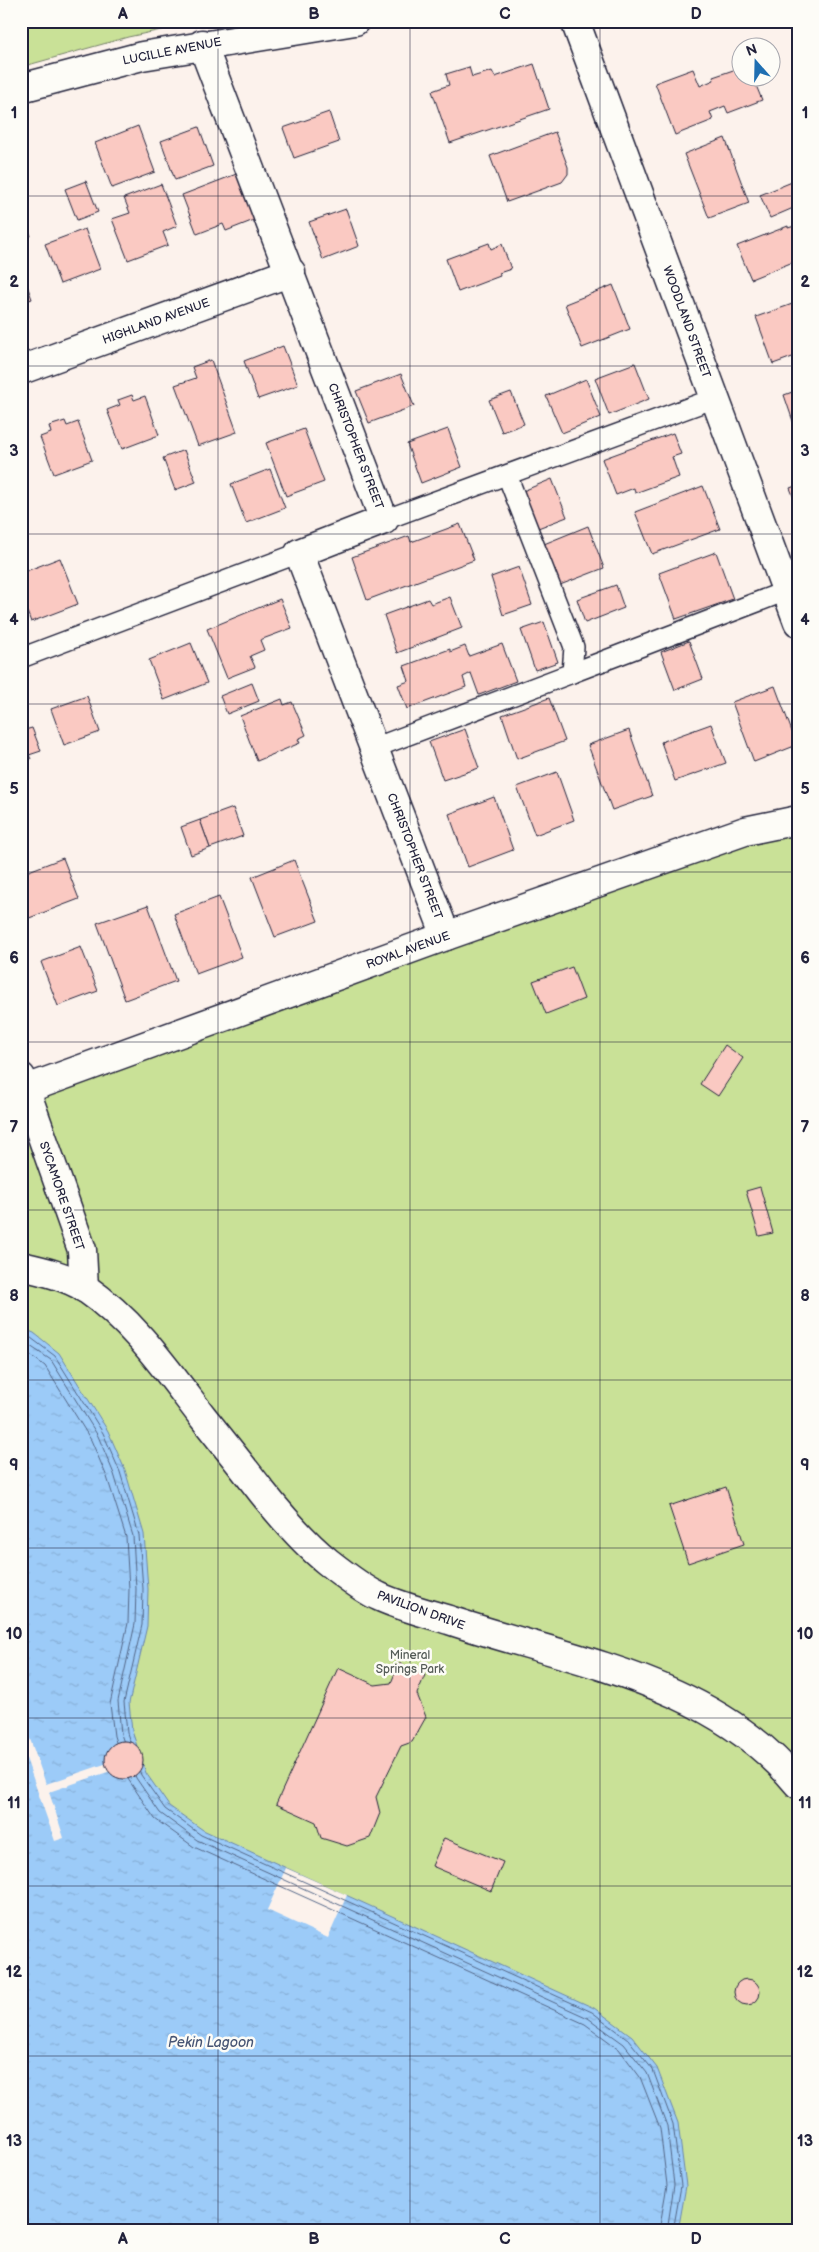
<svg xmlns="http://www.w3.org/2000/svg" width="819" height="2252" font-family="'Balsamiq Sans',sans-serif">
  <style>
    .green { fill: #c9e197; stroke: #768269 }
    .water { fill: url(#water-ripples); stroke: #6b87ac }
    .pier { fill: #fcf2ec }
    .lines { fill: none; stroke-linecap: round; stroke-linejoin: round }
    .shore { stroke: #536687; stroke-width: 1 }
    .building { fill: #fac9c2; stroke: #22223b }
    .lane-casing { stroke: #22223b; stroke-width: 22 }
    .street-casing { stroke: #22223b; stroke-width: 31 }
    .lane { stroke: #fdfcf7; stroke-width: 19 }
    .street { stroke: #fdfcf7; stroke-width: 28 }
    .grid { fill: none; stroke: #22223b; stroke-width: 1; stroke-opacity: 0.55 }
    .labels { text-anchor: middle; stroke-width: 5; stroke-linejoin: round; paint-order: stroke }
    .street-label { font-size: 12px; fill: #22223b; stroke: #fdfcf7 }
    .park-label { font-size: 12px; fill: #545b57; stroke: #fdfcf7 }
    .water-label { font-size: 14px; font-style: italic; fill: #475574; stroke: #fdfcf7 }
    .neatline { fill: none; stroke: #22223b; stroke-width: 2 }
    .grid-label { font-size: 16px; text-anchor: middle; font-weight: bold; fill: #22223b }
  </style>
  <defs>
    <pattern id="water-ripples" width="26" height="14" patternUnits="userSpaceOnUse" patternTransform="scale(1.25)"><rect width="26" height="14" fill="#9ccbf8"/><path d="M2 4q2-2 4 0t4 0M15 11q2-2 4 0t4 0" fill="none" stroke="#86aed6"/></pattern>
  </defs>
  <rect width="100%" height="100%" fill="#fcf2ec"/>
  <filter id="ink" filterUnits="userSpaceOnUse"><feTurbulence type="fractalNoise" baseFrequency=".02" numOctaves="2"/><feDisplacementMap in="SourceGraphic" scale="10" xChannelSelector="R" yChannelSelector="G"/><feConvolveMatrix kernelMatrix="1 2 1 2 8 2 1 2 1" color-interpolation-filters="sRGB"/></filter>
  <g filter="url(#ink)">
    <g class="green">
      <polygon points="21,21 204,21 128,37 21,67"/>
      <polygon points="798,822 798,2231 21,2231 21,1093"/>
    </g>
    <polygon class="water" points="21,1328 34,1333 59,1353 108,1431 125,1470 144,1534 148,1589 147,1626 129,1703 132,1731 146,1773 169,1806 203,1830 594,2008 632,2036 657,2068 678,2123 686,2186 678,2231 21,2231"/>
    <g class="pier">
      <polygon points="30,1739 46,1784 140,1752 143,1760 49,1792 64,1838 55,1841 21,1744 21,1742"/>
      <polygon points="286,1868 347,1895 328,1938 267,1910"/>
    </g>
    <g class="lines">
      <g class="shore">
        <polyline points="21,1333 31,1338 55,1356 103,1433 120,1472 139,1535 143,1589 142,1625 124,1702 127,1733 141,1775 165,1809 201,1835 592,2012 628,2039 653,2070 673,2124 681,2186 673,2231"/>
        <polyline points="21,1340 51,1360 98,1436 114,1474 133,1536 136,1589 135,1624 118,1701 121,1734 136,1778 160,1813 197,1840 588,2018 624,2044 647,2073 667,2126 674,2185 667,2231"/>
        <polyline points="21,1348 45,1366 91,1440 107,1477 126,1537 129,1589 128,1623 110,1704 114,1736 128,1779 155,1819 194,1847 585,2024 619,2049 640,2077 660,2128 667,2185 659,2231"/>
      </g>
    </g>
    <g class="building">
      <polygon points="534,64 549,109 450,143 432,91 449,85 446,74 469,67 472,77 492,71 495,77"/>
      <polygon points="742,67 742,78 753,78 762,100 728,113 725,106 710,112 713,120 675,135 655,83 693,69 700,86 714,80 713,77"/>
      <polygon points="329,112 339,142 294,158 283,128"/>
      <polygon points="138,126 155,172 112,188 95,143"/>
      <polygon points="199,127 213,166 175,180 161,141"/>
      <polygon points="555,132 568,167 568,174 562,182 507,202 490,156"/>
      <polygon points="725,138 749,203 709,218 684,154"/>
      <polygon points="239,173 254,212 251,213 254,220 226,231 223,224 197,234 182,195"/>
      <polygon points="86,181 98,212 77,220 65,189"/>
      <polygon points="792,182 798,197 798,206 770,218 760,195"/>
      <polygon points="161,184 177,226 163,232 168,245 128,260 112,219 130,213 124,198"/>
      <polygon points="346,209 359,246 323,260 309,222"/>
      <polygon points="21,211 31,236 21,239"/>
      <polygon points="798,225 798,243 795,244 798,250 798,260 751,279 737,246 788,226 788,228"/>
      <polygon points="85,229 100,269 60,284 45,244"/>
      <polygon points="489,243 491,249 502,244 511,269 499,273 500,276 458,292 446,259"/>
      <polygon points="21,269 32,299 21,303"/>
      <polygon points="613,285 630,329 582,348 565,304"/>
      <polygon points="798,302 798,355 773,364 756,317"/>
      <polygon points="283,346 298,385 258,399 244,361"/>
      <polygon points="211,360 237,432 198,446 175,385 196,378 192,367"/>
      <polygon points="635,363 649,399 609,415 595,378"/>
      <polygon points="401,374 414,406 369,423 356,391"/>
      <polygon points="586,379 601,417 562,433 546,396"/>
      <polygon points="798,390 798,429 796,430 784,395"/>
      <polygon points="511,392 524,424 502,432 489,400"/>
      <polygon points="132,395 134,400 145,396 159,435 122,449 107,410 120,405 118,400"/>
      <polygon points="65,421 67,426 78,422 92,460 54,474 40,437 51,433 49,426"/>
      <polygon points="304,429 324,482 286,496 266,443"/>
      <polygon points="448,429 462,467 421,483 407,444"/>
      <polygon points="673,433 681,454 672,457 679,477 635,493 634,488 616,495 602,459"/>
      <polygon points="184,450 196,482 175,490 163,458"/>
      <polygon points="270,469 285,508 246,523 231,484"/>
      <polygon points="552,479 567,517 538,528 523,491"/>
      <polygon points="798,485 798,508 790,488"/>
      <polygon points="703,486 720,529 652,554 635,512"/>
      <polygon points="460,524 474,560 367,600 352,557 409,536 411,542"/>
      <polygon points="588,526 604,568 560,585 544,544"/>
      <polygon points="716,552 733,599 676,619 659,573"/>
      <polygon points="60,558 78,604 31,622 21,596 21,573"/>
      <polygon points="519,567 532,605 503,615 491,577"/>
      <polygon points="616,585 624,608 585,623 577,599"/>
      <polygon points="450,597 462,628 397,653 384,615 428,599 431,604"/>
      <polygon points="280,599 292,628 260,640 264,650 250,656 255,667 227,678 207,629"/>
      <polygon points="544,622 558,662 535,670 521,630"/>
      <polygon points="689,641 703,679 675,690 661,652"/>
      <polygon points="191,643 207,683 164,700 149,660"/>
      <polygon points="502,644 516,681 479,695 471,673 463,677 466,687 407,709 398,685 409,681 404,666 450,649 450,652 465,646 469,656"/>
      <polygon points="252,683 259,701 227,714 220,696"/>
      <polygon points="775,686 797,745 754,762 732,702"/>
      <polygon points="87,696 100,732 64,745 51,709"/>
      <polygon points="549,698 565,741 517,759 502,715"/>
      <polygon points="282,699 284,705 292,702 306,735 298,739 300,743 257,761 240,716"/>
      <polygon points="711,724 726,763 675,781 661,742"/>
      <polygon points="32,728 41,751 29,755 31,759 21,763 21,731"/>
      <polygon points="465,729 479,768 443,780 429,742"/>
      <polygon points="629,730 652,796 612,810 588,745"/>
      <polygon points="557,772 574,820 535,835 517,787"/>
      <polygon points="494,797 513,850 468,867 449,814"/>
      <polygon points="233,808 243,836 210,848 200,820"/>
      <polygon points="200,820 210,848 191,855 181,827"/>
      <polygon points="63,858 79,899 24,920 21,911 21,874"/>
      <polygon points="294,860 318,921 275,937 252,877"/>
      <polygon points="219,897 242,957 196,974 174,914"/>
      <polygon points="148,905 176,981 125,1000 97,923"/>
      <polygon points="81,947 98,991 58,1006 41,962"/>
      <polygon points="572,967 584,999 546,1014 533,981"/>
      <polygon points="725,1045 743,1058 718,1096 700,1084"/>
      <polygon points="760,1187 773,1233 759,1236 746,1191"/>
      <polygon points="726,1487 744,1544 688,1563 669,1506"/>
      <polygon points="399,1663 425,1675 417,1694 426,1717 412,1742 401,1746 376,1797 380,1813 370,1838 347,1846 321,1838 316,1822 276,1804 338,1668 375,1685 391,1683"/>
      <circle cx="124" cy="1760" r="19"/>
      <polygon points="444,1838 503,1862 491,1891 432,1866"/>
      <circle cx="747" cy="1992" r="13"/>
    </g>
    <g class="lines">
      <g class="lane-casing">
        <g id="lane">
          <polyline points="384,520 715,398"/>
          <polyline points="21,658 299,553"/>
          <polyline points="572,673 786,591"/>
          <polyline points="374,748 572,673 574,647 507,475"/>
        </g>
      </g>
      <g class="street-casing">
        <g id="street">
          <polyline points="575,21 798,622"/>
          <polyline points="202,44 384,520 299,553 446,936"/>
          <polyline points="21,88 142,56 355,21"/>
          <polyline points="21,370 291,272"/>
          <polyline points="21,1077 82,1250 84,1288"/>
          <polyline points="21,1091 446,936 745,831 798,820"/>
          <path d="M21,1266C43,1271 66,1276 85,1288C134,1322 166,1369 202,1416C222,1441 242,1466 262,1492C282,1517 303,1542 328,1562C342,1573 364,1590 380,1597C402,1607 426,1613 449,1620C571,1661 711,1679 798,1784"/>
        </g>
      </g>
      <use href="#lane" class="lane"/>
      <use href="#street" class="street"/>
    </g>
  </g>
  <path class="grid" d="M218,21V2231M410,21V2231M600,21V2231M21,196H798M21,366H798M21,534H798M21,704H798M21,872H798M21,1042H798M21,1210H798M21,1380H798M21,1548H798M21,1718H798M21,1886H798M21,2056H798"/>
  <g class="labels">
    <g class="street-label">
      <text transform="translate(172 51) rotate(-11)" y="4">LUCILLE AVENUE</text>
      <text transform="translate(156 321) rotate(-20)" y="4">HIGHLAND AVENUE</text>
      <text transform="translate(687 322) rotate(70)" y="4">WOODLAND STREET</text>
      <text transform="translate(356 446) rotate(69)" y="4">CHRISTOPHER STREET</text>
      <text transform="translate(415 856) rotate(69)" y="4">CHRISTOPHER STREET</text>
      <text transform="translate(408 950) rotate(-20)" y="4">ROYAL AVENUE</text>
      <text transform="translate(62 1196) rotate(71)" y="4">SYCAMORE STREET</text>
      <text transform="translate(421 1610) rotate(20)" y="4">PAVILION DRIVE</text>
    </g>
    <g class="park-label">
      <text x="410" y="1659">Mineral<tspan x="410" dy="14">Springs Park</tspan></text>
    </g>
    <g class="water-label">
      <text x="211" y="2047">Pekin Lagoon</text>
    </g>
  </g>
  <rect width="819" height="2252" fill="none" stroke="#fdfcf7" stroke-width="55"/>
  <g transform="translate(756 62) rotate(340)"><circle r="24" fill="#fdfcf7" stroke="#a5a5ac"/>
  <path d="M0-4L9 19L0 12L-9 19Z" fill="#1f6fb2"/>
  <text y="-8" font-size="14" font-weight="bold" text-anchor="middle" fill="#22223b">N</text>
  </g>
  <rect x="28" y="28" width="764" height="2196" class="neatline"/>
  <g class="grid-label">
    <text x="123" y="19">A</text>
    <text x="314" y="19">B</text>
    <text x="505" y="19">C</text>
    <text x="696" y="19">D</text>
    <text x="14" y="118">1</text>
    <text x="805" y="118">1</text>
    <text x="14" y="287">2</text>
    <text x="805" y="287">2</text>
    <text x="14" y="456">3</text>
    <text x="805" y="456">3</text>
    <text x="14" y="625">4</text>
    <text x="805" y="625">4</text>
    <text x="14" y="794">5</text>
    <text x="805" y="794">5</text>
    <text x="14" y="963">6</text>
    <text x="805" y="963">6</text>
    <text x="14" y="1132">7</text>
    <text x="805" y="1132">7</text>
    <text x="14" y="1301">8</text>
    <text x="805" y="1301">8</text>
    <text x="14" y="1470">9</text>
    <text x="805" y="1470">9</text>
    <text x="14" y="1639">10</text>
    <text x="805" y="1639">10</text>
    <text x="14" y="1808">11</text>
    <text x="805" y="1808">11</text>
    <text x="14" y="1977">12</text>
    <text x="805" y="1977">12</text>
    <text x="14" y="2146">13</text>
    <text x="805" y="2146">13</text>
    <text x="123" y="2244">A</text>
    <text x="314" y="2244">B</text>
    <text x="505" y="2244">C</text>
    <text x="696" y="2244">D</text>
  </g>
</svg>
